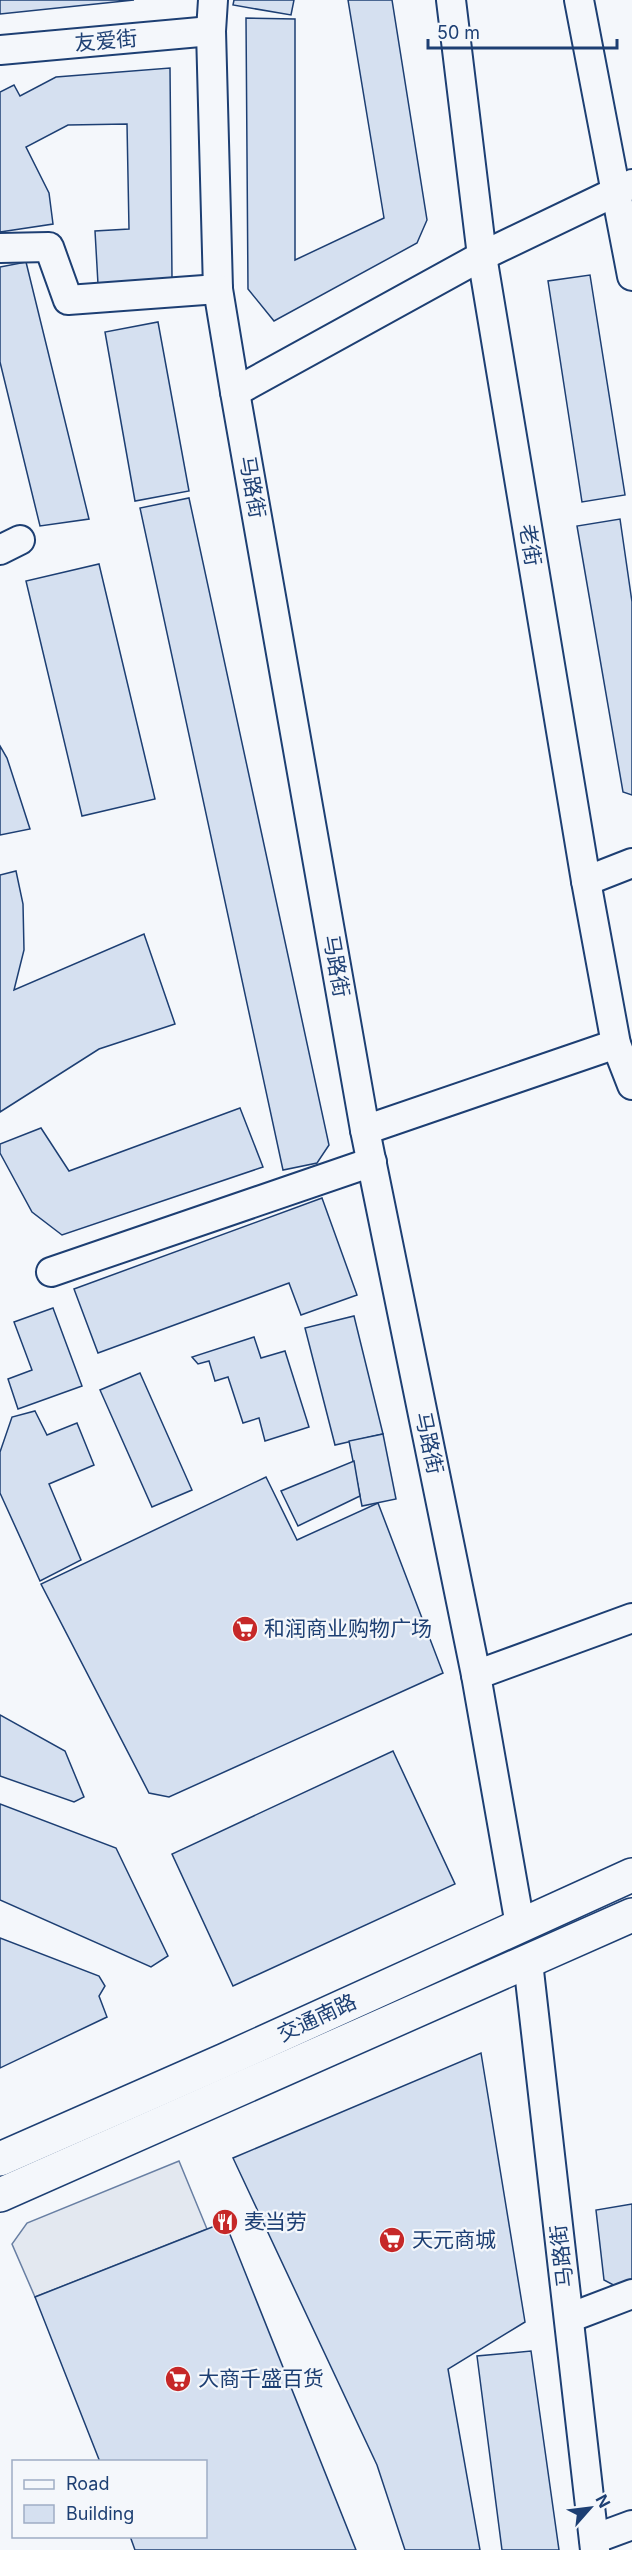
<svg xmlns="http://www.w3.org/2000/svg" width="632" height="2550" font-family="Inter,'Noto Sans SC',sans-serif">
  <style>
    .parking { fill: #e3e8f0; stroke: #687fa3; stroke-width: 1.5 }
    .building { fill: #d5e0f0; stroke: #1d3f73; stroke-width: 1.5 }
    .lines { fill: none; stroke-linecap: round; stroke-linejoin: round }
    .minor-casing { stroke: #1d3f73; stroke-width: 32 }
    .major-casing { stroke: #1d3f73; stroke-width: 36 }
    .minor { stroke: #f4f7fb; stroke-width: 28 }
    .major { stroke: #f4f7fb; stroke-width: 33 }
    .labels { text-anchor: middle; stroke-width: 4.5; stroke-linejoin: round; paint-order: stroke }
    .street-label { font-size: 21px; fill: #1d3f73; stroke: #f4f7fb }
    .poi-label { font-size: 21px; fill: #1d3f73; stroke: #f4f7fb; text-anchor: start }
  </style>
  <rect width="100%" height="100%" fill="#f4f7fb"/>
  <polygon class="parking" points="179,2161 207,2229 35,2297 12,2244 27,2223"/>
  <g class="building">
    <polygon points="0,0 134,0 0,14"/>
    <polygon points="234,0 294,0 291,15 233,5"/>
    <polygon points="348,0 392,0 427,220 417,243 274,321 248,289 246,18 295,19 295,260 384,218"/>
    <polygon points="170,68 172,278 98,284 95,231 129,229 127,124 68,125 26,147 49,193 53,224 0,232 0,92 14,85 20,96 56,77"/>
    <polygon points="26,262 89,519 40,526 0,362 0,267"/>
    <polygon points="590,275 625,495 582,502 548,281"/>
    <polygon points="158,322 189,491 135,501 105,332"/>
    <polygon points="189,498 329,1145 317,1163 283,1170 140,508"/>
    <polygon points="620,519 632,602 632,795 623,792 577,526"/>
    <polygon points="99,564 155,799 82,816 26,581"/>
    <polygon points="0,746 7,758 30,829 0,835"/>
    <polygon points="16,871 23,904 24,950 14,990 144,934 175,1024 99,1049 0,1112 0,875"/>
    <polygon points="240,1108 263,1167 62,1235 32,1212 0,1153 0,1144 41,1128 69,1171"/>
    <polygon points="322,1198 357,1295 301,1315 289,1283 98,1353 74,1289"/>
    <polygon points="53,1308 82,1386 18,1409 8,1379 32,1370 14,1322"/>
    <polygon points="354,1316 383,1434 335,1445 305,1328"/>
    <polygon points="254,1337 261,1358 285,1351 309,1427 265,1441 259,1418 243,1423 228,1377 215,1381 209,1361 198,1364 192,1357"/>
    <polygon points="140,1373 192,1490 152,1507 100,1390"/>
    <polygon points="35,1411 47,1435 77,1423 94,1465 49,1484 81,1560 40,1581 0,1493 0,1452 12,1417"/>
    <polygon points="383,1434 396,1499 362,1506 349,1441"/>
    <polygon points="354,1461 360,1496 298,1526 281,1491"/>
    <polygon points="266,1477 297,1540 378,1503 443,1673 169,1797 149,1793 41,1584"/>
    <polygon points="0,1715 65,1751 84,1797 74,1802 0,1776"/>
    <polygon points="393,1751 455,1884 233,1986 172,1854"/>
    <polygon points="0,1804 116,1848 168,1956 151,1967 0,1900"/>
    <polygon points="0,1938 99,1976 105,1986 99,1996 107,2017 0,2068"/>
    <polygon points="481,2053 525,2322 448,2369 480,2550 405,2550 377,2465 233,2158"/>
    <polygon points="632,2204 632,2287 623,2290 604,2280 596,2210"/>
    <polygon points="225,2222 356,2550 135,2550 130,2536 206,2536 206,2462 100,2462 35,2297"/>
    <polygon points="531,2351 559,2550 502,2550 477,2356"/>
  </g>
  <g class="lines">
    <g class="minor-casing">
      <g id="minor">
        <polyline points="213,0 211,31 218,289 235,392 365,1130 476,1675 520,1925"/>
        <polyline points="451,0 482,256 586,881 616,1044 632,1085"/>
        <polyline points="579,0 632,276"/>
        <polyline points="0,50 211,31"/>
        <polyline points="0,248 49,247 68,300 218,289"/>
        <polyline points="235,392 482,256 632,184"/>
        <polyline points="0,550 20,540"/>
        <polyline points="586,881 632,863"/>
        <polyline points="365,1130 616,1044"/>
        <polyline points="51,1272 372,1162"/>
        <polyline points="476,1675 632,1618"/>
        <polyline points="528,1962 595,2550"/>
        <polyline points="569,2318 632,2294"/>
        <polyline points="594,2539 632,2525"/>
      </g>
    </g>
    <g class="major-casing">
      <g id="major">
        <polyline points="0,2159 225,2060 632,1875"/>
        <polyline points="0,2195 632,1915"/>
      </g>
    </g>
    <use href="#minor" class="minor"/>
    <use href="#major" class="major"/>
  </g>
  <defs>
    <g id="supermarket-disc" transform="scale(1.35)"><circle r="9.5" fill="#c62828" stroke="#f4f7fb"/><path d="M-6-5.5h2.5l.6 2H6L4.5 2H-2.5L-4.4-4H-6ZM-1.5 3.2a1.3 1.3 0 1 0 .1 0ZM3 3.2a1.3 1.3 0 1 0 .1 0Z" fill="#fff"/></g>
    <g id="restaurant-disc" transform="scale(1.35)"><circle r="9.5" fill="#c62828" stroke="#f4f7fb"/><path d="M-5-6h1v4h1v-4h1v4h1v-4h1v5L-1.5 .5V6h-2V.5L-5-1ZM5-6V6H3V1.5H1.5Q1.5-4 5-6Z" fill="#fff"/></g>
  </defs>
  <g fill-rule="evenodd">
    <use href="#supermarket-disc" x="245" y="1629"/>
    <use href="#restaurant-disc" x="225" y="2222"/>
    <use href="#supermarket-disc" x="392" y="2240"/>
    <use href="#supermarket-disc" x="178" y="2379"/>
  </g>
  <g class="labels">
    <g class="street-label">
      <text transform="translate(106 41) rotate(-5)" y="7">友爱街</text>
      <text transform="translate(252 487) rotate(80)" y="7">马路街</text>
      <text transform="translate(530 545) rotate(81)" y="7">老街</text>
      <text transform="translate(336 966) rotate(80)" y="7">马路街</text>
      <text transform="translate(429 1443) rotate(78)" y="7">马路街</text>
      <text transform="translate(317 2018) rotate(-25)" y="7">交通南路</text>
      <text transform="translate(562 2256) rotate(-97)" y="7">马路街</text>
    </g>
    <g class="poi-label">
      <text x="264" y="1636">和润商业购物广场</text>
      <text x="244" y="2229">麦当劳</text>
      <text x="412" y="2247">天元商城</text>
      <text x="198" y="2386">大商千盛百货</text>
    </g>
  </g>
  <rect x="12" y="2460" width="195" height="78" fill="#f4f7fb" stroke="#9eadc5" stroke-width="1.5"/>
  <rect x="24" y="2480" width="30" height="9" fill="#f4f7fb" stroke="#9eadc5" stroke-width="1.5"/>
  <text x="66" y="2490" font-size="18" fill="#1d3f73">Road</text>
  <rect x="24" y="2505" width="30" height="18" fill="#d5e0f0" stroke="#9eadc5" stroke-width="1.5"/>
  <text x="66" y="2520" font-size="18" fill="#1d3f73">Building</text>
  <g transform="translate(590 2508) rotate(62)" stroke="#f4f7fb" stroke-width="4.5" paint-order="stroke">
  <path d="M0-4.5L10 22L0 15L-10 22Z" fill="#1d3f73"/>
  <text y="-9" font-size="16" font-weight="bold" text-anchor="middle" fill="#1d3f73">N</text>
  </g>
  <path d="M428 39v9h189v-9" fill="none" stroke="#1d3f73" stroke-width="3"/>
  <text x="437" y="39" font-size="18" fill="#1d3f73" stroke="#f4f7fb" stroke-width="4.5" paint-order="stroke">50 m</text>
</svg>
